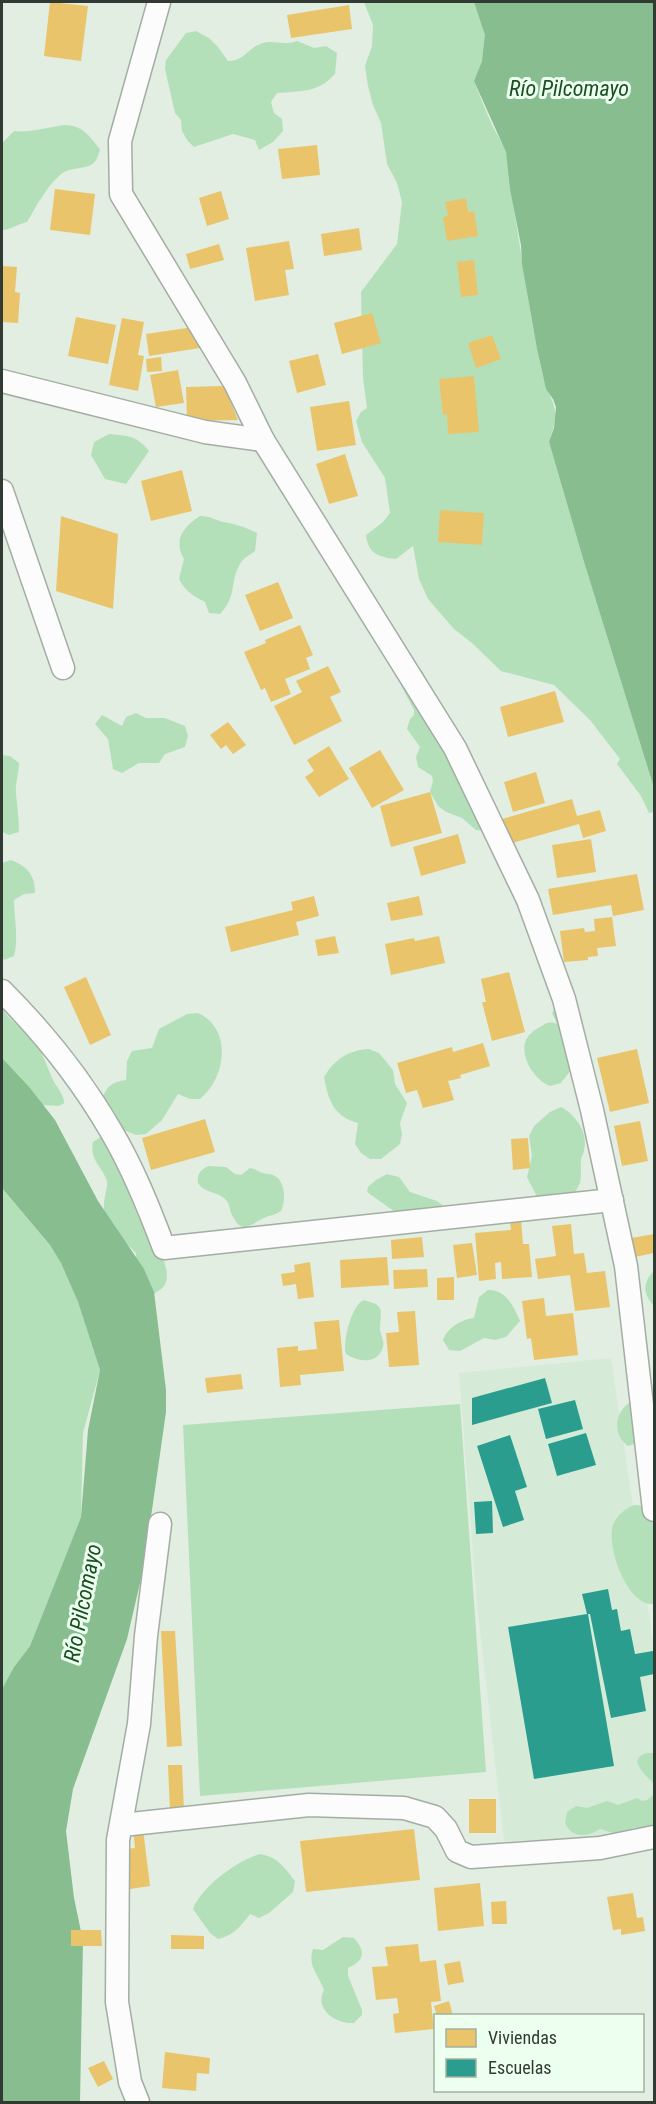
<svg xmlns="http://www.w3.org/2000/svg" width="656" height="2104" font-family="'Roboto Condensed',sans-serif">
  <style>
    .built { fill: #d6ebd7 }
    .green { fill: #b4e0b9 }
    .water { fill: #87bd8f }
    .homes { fill: #e9c46a }
    .schools { fill: #2a9d8f }
    .lines { fill: none; stroke-linecap: round; stroke-linejoin: round }
    .street-casing { stroke: #a4ada4; stroke-width: 25 }
    .street { stroke: #fbfcfb; stroke-width: 22 }
    .labels { text-anchor: middle; stroke-width: 6; stroke-linejoin: round; paint-order: stroke }
    .water-label { font-size: 22px; font-style: italic; fill: #1c4f26; stroke: #edffee }
  </style>
  <rect width="100%" height="100%" fill="#e2eee2"/>
  <polygon class="built" points="611,1358 654,1649 654,1828 608,1838 504,1841 477,1605 459,1373"/>
  <g class="green">
    <path d="M364,2H474C477,12 483,23 485,34C488,50 480,66 474,81C480,96 486,112 493,127C497,135 503,143 506,152C510,166 509,182 512,197C522,256 529,314 542,372C550,406 563,403 549,442L584,562L654,788V812L649,813L641,796L617,764L620,759L590,720L554,685L501,671L472,643L454,629L428,599L419,579L413,546L396,559C379,557 368,554 366,535L383,522L390,513L385,478L362,442L356,421L361,412L367,408L363,378L361,292L397,244L402,202L397,183L387,164L381,123L373,105L368,86L365,66L372,46L373,25Z"/>
    <path d="M196,31L209,38L218,47L228,61C247,60 246,48 263,43C274,40 283,46 297,41L314,48L326,46L337,53L335,74C318,93 301,91 277,93L271,102L274,113L282,119L283,131L273,142L259,150L255,140L233,134L194,147L187,140L182,131L181,120L175,113L165,69L166,60L186,33Z"/>
    <path d="M65,125C84,126 88,135 100,149C95,176 76,162 60,175C45,189 37,205 27,222C18,224 10,230 2,230V143L14,131C29,133 49,127 65,125Z"/>
    <path d="M109,434C128,436 136,435 149,451L126,484L105,479L91,455L94,442Z"/>
    <path d="M200,516C210,516 215,520 224,522C239,525 242,526 257,533L255,551C250,555 243,558 240,564C229,583 238,595 220,614L209,613L205,602C193,596 185,591 179,579L184,559C173,540 183,527 200,516Z"/>
    <polygon points="415,665 423,672 428,683 487,831 476,830 462,818 446,812 438,806 430,792 433,781 432,776 418,767 416,757 420,747 407,729 410,719 414,715 414,710 392,668"/>
    <polygon points="136,713 146,718 165,718 185,726 188,736 185,747 165,754 159,763 139,763 122,773 113,769 108,739 95,724 102,715 122,726 126,717"/>
    <path d="M2,755L10,756L19,763C19,773 15,784 16,793C17,806 19,819 19,832L9,835L2,832Z"/>
    <path d="M11,860C27,866 35,875 35,893L24,894L14,900C14,918 19,939 14,956L4,960L2,956V863Z"/>
    <path d="M557,1004L571,1070L561,1083L550,1086C535,1081 519,1056 526,1040C529,1034 534,1030 540,1027C546,1023 550,1021 557,1024L552,1013Z"/>
    <path d="M2,1008C9,1021 23,1028 32,1039C43,1052 47,1067 54,1082C58,1089 64,1095 64,1103L59,1106L42,1105L2,1061Z"/>
    <path d="M198,1013C233,1029 226,1078 200,1099H190L178,1094L162,1120L146,1134L136,1135L116,1127L102,1099C107,1086 112,1082 126,1080L127,1061L132,1051L152,1048L159,1029L187,1014Z"/>
    <path d="M369,1049L379,1053L393,1070L395,1084L407,1103L400,1123L402,1134L400,1144L381,1159H370L361,1153L355,1144L358,1123C334,1117 328,1100 324,1077C334,1060 348,1050 369,1049Z"/>
    <path d="M561,1107C575,1114 589,1133 584,1150C584,1153 582,1156 581,1159C580,1168 583,1179 578,1187C571,1201 554,1202 540,1203L527,1177L532,1156L529,1136L534,1126L550,1112Z"/>
    <path d="M108,1132L133,1196C134,1204 135,1211 139,1218C148,1234 176,1267 164,1286C162,1289 156,1292 153,1295L136,1258V1253C123,1239 102,1225 104,1204C104,1197 108,1187 107,1181C102,1166 89,1160 93,1142Z"/>
    <path d="M209,1166L226,1167L235,1174L241,1175L250,1168C256,1169 258,1172 263,1173C266,1174 271,1174 273,1175C286,1180 286,1201 281,1211C276,1215 270,1215 264,1218C252,1223 243,1236 233,1217C229,1211 231,1206 226,1200C218,1191 205,1194 198,1183C197,1175 200,1169 209,1166Z"/>
    <polygon points="387,1174 399,1177 410,1192 437,1201 442,1205 443,1211 395,1212 367,1192 368,1187 376,1180"/>
    <polygon points="2,1188 50,1245 61,1263 78,1302 100,1370 83,1433 81,1517 30,1646 14,1667 2,1689"/>
    <path d="M654,1271V1306C643,1295 642,1282 654,1271Z"/>
    <path d="M488,1290C506,1289 514,1307 520,1321L506,1337L495,1340L484,1338L460,1351L449,1350L443,1340C447,1328 462,1319 474,1318L479,1297Z"/>
    <path d="M364,1300L376,1304L380,1308C382,1315 380,1321 380,1328C380,1334 385,1341 383,1347C378,1365 358,1362 346,1354C342,1342 352,1304 364,1300Z"/>
    <path d="M631,1402L638,1443L628,1446C612,1435 614,1411 631,1402Z"/>
    <polygon points="460,1404 486,1772 200,1796 183,1425"/>
    <path d="M634,1505L646,1506L654,1511V1604C628,1607 608,1550 612,1529C614,1518 624,1509 634,1505Z"/>
    <path d="M646,1753H654V1784C647,1776 640,1772 637,1761L640,1756Z"/>
    <path d="M654,1794V1824L644,1830L634,1827C621,1838 615,1833 600,1829C588,1837 572,1839 565,1823L567,1812L576,1806L587,1808L607,1801L618,1805L637,1798L642,1801L647,1800Z"/>
    <path d="M260,1854C278,1857 284,1867 295,1881L293,1892L269,1913L259,1918L250,1914C241,1926 233,1936 218,1939L210,1933L193,1909C201,1887 238,1860 260,1854Z"/>
    <path d="M343,1937L354,1938C366,1952 365,1960 348,1968V1976L362,2010V2015L354,2023C335,2024 314,2009 324,1990C319,1975 307,1966 313,1949L323,1950Z"/>
  </g>
  <g class="water">
    <polygon points="474,2 654,2 654,788 584,562 549,442 554,428 556,407 553,399 546,389 537,349 522,264 521,245 510,189 506,152 474,81 482,61 485,35"/>
    <polygon points="2,1058 30,1088 55,1120 98,1201 144,1269 154,1292 166,1390 166,1412 144,1566 127,1639 73,1789 66,1831 74,1898 83,1941 80,2102 2,2102 2,1689 14,1667 30,1646 81,1517 88,1430 100,1370 78,1302 61,1263 50,1245 2,1188"/>
  </g>
  <g class="homes">
    <polygon points="50,2 88,6 81,61 44,56"/>
    <polygon points="349,5 352,29 291,38 287,15"/>
    <polygon points="317,145 320,175 282,179 278,149"/>
    <polygon points="55,189 95,194 90,235 50,230"/>
    <polygon points="221,191 229,219 207,226 199,198"/>
    <polygon points="466,198 468,212 474,211 478,236 447,241 443,217 448,216 445,202"/>
    <polygon points="359,228 362,250 324,256 321,234"/>
    <polygon points="289,241 294,269 285,270 289,295 255,301 246,248"/>
    <polygon points="219,244 224,260 190,269 186,254"/>
    <polygon points="474,260 478,295 461,297 457,262"/>
    <polygon points="2,266 17,267 15,292 20,293 18,323 2,322"/>
    <polygon points="372,313 381,343 342,354 334,323"/>
    <polygon points="76,317 116,325 108,364 68,356"/>
    <polygon points="122,318 144,322 138,355 144,356 138,391 109,385"/>
    <polygon points="194,327 206,347 149,356 146,334"/>
    <polygon points="492,335 501,359 476,368 468,343"/>
    <polygon points="318,354 326,385 297,393 289,361"/>
    <polygon points="161,357 162,371 147,372 146,359"/>
    <polygon points="178,370 184,403 156,407 150,375"/>
    <polygon points="474,376 479,432 448,434 447,414 443,415 439,379"/>
    <polygon points="224,386 238,420 187,421 186,387"/>
    <polygon points="349,401 356,445 317,451 310,407"/>
    <polygon points="345,454 358,496 329,504 316,464"/>
    <polygon points="182,470 192,511 151,521 141,481"/>
    <polygon points="440,510 484,513 482,545 438,542"/>
    <polygon points="61,516 118,534 113,609 56,591"/>
    <polygon points="278,582 293,618 260,631 245,595"/>
    <polygon points="300,625 313,655 306,658 310,669 285,679 291,694 271,702 265,688 261,690 244,652 266,643 265,640"/>
    <polygon points="328,666 341,692 330,697 342,721 294,745 274,706 302,692 296,681"/>
    <polygon points="555,691 564,722 508,737 500,707"/>
    <polygon points="228,722 246,745 233,754 226,745 221,749 210,735"/>
    <polygon points="329,746 349,779 319,797 305,777 314,771 307,760"/>
    <polygon points="380,750 404,790 372,808 349,768"/>
    <polygon points="536,772 545,803 513,812 504,782"/>
    <polygon points="430,792 442,833 391,847 380,806"/>
    <polygon points="572,799 577,816 600,810 606,831 583,838 579,824 509,844 502,819"/>
    <polygon points="458,834 466,863 421,876 413,847"/>
    <polygon points="591,839 596,872 557,878 552,845"/>
    <polygon points="637,874 644,910 613,916 611,905 553,915 548,889"/>
    <polygon points="314,896 319,916 296,922 299,935 231,952 225,927 293,910 291,902"/>
    <polygon points="419,896 423,915 391,921 387,903"/>
    <polygon points="612,917 616,946 597,948 598,956 588,957 588,960 564,962 560,931 584,928 585,932 595,931 594,919"/>
    <polygon points="335,936 339,953 318,956 315,940"/>
    <polygon points="439,936 445,963 391,975 385,944 414,938 415,941"/>
    <polygon points="509,972 525,1032 492,1041 482,1002 486,1002 481,979"/>
    <polygon points="86,977 111,1035 90,1045 64,987"/>
    <polygon points="483,1043 490,1066 460,1075 461,1078 448,1081 454,1100 423,1108 417,1090 406,1093 397,1063 452,1047 453,1052"/>
    <polygon points="637,1049 649,1103 610,1112 597,1058"/>
    <polygon points="205,1119 215,1152 151,1170 142,1138"/>
    <polygon points="640,1121 648,1161 622,1166 614,1126"/>
    <polygon points="528,1138 530,1168 513,1170 511,1139"/>
    <polygon points="521,1220 523,1244 529,1244 532,1277 502,1279 501,1262 495,1263 496,1279 479,1281 475,1233 511,1230 510,1221"/>
    <polygon points="571,1224 574,1254 584,1253 587,1273 605,1271 610,1307 575,1311 570,1275 538,1279 535,1259 556,1256 552,1226"/>
    <polygon points="654,1234 654,1253 630,1258 626,1239"/>
    <polygon points="422,1237 424,1257 392,1259 391,1240"/>
    <polygon points="472,1243 477,1275 457,1278 453,1245"/>
    <polygon points="387,1257 389,1285 341,1288 340,1260"/>
    <polygon points="310,1262 314,1297 298,1299 296,1284 283,1286 281,1274 295,1272 294,1265"/>
    <polygon points="427,1269 428,1287 394,1289 393,1270"/>
    <polygon points="454,1277 454,1300 437,1300 437,1278"/>
    <polygon points="544,1298 546,1316 573,1313 578,1355 534,1360 531,1338 527,1339 522,1301"/>
    <polygon points="415,1311 419,1365 389,1367 386,1333 399,1332 397,1312"/>
    <polygon points="339,1320 344,1371 300,1375 301,1385 280,1387 277,1348 298,1346 298,1351 317,1349 314,1322"/>
    <polygon points="241,1374 243,1389 207,1393 205,1378"/>
    <polygon points="161,1631 175,1631 182,1746 167,1747"/>
    <polygon points="168,1765 182,1765 184,1811 170,1811"/>
    <rect x="469" y="1799" width="27" height="34"/>
    <polygon points="133,1829 143,1829 150,1886 130,1889 125,1849 135,1848"/>
    <polygon points="414,1829 420,1880 306,1892 300,1841"/>
    <polygon points="480,1883 484,1926 438,1931 434,1888"/>
    <polygon points="633,1893 637,1918 643,1917 645,1931 621,1935 621,1929 613,1930 607,1897"/>
    <polygon points="506,1901 507,1924 492,1924 491,1902"/>
    <polygon points="71,1930 101,1930 102,1946 71,1946"/>
    <polygon points="171,1935 204,1936 204,1949 171,1949"/>
    <polygon points="418,1944 420,1962 436,1960 441,2001 431,2002 434,2029 395,2033 393,2014 399,2013 397,1998 376,2000 372,1967 388,1966 385,1947"/>
    <polygon points="460,1961 464,1982 448,1985 444,1964"/>
    <polygon points="449,2001 453,2016 437,2016 434,2006"/>
    <polygon points="165,2052 210,2058 209,2074 197,2073 196,2091 162,2088"/>
    <polygon points="104,2061 113,2079 98,2087 88,2068"/>
  </g>
  <g class="schools">
    <polygon points="545,1378 552,1403 472,1425 472,1398"/>
    <polygon points="575,1400 583,1429 546,1439 538,1409"/>
    <polygon points="586,1433 596,1465 557,1476 548,1444"/>
    <polygon points="510,1435 527,1487 515,1491 524,1520 503,1527 477,1446"/>
    <polygon points="492,1501 493,1533 476,1534 474,1502"/>
    <polygon points="608,1589 612,1610 617,1609 621,1631 630,1629 635,1654 653,1651 654,1674 640,1677 646,1711 611,1718 590,1614 588,1614 614,1766 534,1779 508,1627 587,1614 582,1594"/>
  </g>
  <g class="lines">
    <g class="street-casing">
      <g id="street">
        <polyline points="159,2 120,141 121,194 235,383 263,440 455,748 528,900 564,999 592,1110 626,1266 654,1510"/>
        <polyline points="2,381 205,432 263,440"/>
        <polyline points="2,491 63,668"/>
        <path d="M2,991C43,1032 82,1081 111,1131C133,1168 149,1208 164,1248L612,1200"/>
        <polyline points="122,1825 309,1805 404,1808 435,1817 446,1829 457,1851 471,1857 600,1848 654,1837"/>
        <polyline points="138,2102 130,2082 117,2002 118,1840 139,1724 146,1636 160,1524"/>
      </g>
    </g>
    <use href="#street" class="street"/>
  </g>
  <g class="labels">
    <g class="water-label">
      <text x="569" y="96">Río Pilcomayo</text>
      <text transform="translate(82 1603) rotate(-79)" y="8">Río Pilcomayo</text>
    </g>
  </g>
  <rect width="656" height="2104" fill="none" stroke="#323b33" stroke-width="6"/>
  <rect x="434" y="2014" width="210" height="78" fill="#edffee" stroke="#a2b1a3" stroke-width="1.5"/>
  <rect x="446" y="2029" width="30" height="18" fill="#e9c46a" stroke="#a2b1a3" stroke-width="1.5"/>
  <text x="488" y="2044" font-size="18" fill="#323b33">Viviendas</text>
  <rect x="446" y="2059" width="30" height="18" fill="#2a9d8f" stroke="#a2b1a3" stroke-width="1.5"/>
  <text x="488" y="2074" font-size="18" fill="#323b33">Escuelas</text>
</svg>
